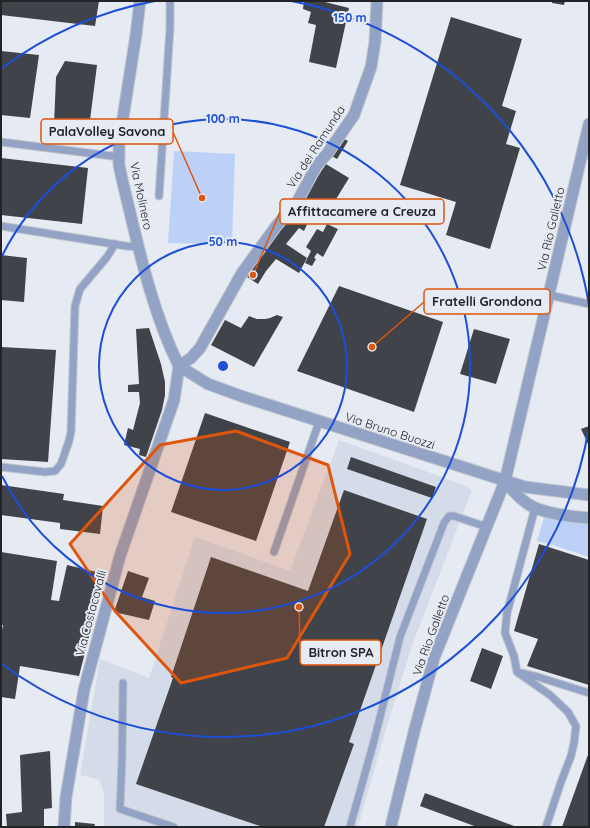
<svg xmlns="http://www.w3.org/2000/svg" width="590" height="828" font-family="Quicksand,sans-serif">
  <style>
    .built { fill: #d4dcea }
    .green { fill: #bdd1f8 }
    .building { fill: #404349 }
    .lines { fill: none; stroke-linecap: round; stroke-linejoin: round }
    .service-casing { stroke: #c3c6cd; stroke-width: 9 }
    .minor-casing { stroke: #c3c6cd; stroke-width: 13 }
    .service { stroke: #92a3c6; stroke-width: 7 }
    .minor { stroke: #92a3c6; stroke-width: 11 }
    .marked { fill: #de560d; fill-opacity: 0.2; stroke: #de560d; stroke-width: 3; stroke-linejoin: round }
    .ring { fill: none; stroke: #1d4ed8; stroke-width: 2 }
    .labels { text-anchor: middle; stroke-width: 4; stroke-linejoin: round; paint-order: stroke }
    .street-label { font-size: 12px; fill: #212326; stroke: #e6eaf2 }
    .centre { fill: #1d4ed8; stroke: #e6eaf2; stroke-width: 2 }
    .ring-label { font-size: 12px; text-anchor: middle; font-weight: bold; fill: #1d4ed8; stroke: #e6eaf2; stroke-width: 4; stroke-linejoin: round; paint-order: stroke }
    .leader { fill: none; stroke: #de560d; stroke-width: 1.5 }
    .callout-dot { fill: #de560d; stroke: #e6eaf2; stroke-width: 1.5 }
    .callout { fill: #e6eaf2; stroke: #de560d; stroke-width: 1.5 }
    .callout-label { font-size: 13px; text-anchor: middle; font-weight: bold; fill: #212326 }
  </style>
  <rect width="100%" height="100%" fill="#e6eaf2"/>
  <polygon class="built" points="339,440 464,485 472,490 413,643 386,729 358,827 104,827 104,795 100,780 80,775 100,659 149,678 195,537 290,571"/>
  <g class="green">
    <polygon points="174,151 235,154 232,244 168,243"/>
    <polygon points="545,514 589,522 589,557 553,545 537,541"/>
  </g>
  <g class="building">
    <polygon points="1,1 99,1 95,26 1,15"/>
    <polygon points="304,1 321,1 349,8 336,68 309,62 316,25 308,23 311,12 303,9"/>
    <polygon points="552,1 565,1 564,5 552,3"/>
    <polygon points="451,17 522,39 502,106 516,111 506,144 520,148 490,249 446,235 456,202 400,185"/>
    <polygon points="1,51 39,55 30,118 1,115"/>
    <polygon points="65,61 97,65 89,128 54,125 56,77"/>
    <polygon points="341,137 348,141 337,159 330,155"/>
    <polygon points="1,158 88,168 82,224 1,215"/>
    <polygon points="326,164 349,178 330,209 315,201 308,210 299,205"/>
    <polygon points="292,212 310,218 304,231 299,228 286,244 307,258 299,273 276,259 266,271 258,284 244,275"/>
    <polygon points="327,224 338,229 323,257 317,253 314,258 316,259 312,266 305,263 311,251 306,247 317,229 323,232"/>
    <polygon points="1,255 27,258 24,302 1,300"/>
    <polygon points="339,286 443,322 414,412 297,371"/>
    <polygon points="277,315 283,317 254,367 211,345 225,320 241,328 249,316 257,319 265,319 270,318"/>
    <polygon points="149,328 161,364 165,382 165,395 162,410 146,457 139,455 140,449 124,445 128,428 133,430 140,403 139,392 128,392 128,385 139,384 136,329"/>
    <polygon points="474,329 510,339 496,384 460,374"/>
    <polygon points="1,347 56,350 48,462 1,459"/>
    <polygon points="205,413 290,442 256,541 171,512"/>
    <polygon points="589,426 589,446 581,429"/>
    <polygon points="351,457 436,487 432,498 347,469"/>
    <polygon points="1,485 64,494 63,500 103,506 100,534 60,529 60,523 1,515"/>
    <polygon points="344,490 427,519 349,742 354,744 324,827 263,827 136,784 173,678 171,677 211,557 308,591"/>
    <polygon points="539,544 589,560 589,685 527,666 538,639 514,631"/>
    <polygon points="1,552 57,561 51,600 59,601 67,565 105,574 79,676 20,666 15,699 1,697 1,635 3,625 1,625"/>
    <polygon points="128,571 149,578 142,597 155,601 149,620 114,612"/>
    <polygon points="482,648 503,656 491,689 470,681"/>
    <polygon points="50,751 52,808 44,809 44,827 7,827 6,814 22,812 20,755"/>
    <polygon points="589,752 589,827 562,827"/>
    <polygon points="425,793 517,827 477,827 420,806"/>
    <polygon points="75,822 95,824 94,827 75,827"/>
  </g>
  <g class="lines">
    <g class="service-casing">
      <g id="service">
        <polyline points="1,142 120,157"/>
        <polyline points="159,196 170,28 170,1"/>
        <polyline points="1,226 126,246 139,247"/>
        <polyline points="549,295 589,304"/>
        <polyline points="1,467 45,472 55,471 61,464 69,441 71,432 75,306 80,289 107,257 115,244"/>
        <polyline points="535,508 507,613 505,633 514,656 517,672 550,695 568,712 576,726 574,743 571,756 561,782 546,827"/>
        <polyline points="274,552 319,422"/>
        <polyline points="521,673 538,677 589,693"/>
        <polyline points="123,683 122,759 120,809 174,827"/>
        <polyline points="350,827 374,741 400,637 444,523 449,516 454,516 487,527"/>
      </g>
    </g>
    <g class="minor-casing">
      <g id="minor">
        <path d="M140,1L136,35L119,143V165L122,179C137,241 151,310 179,366"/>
        <polyline points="179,366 208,384 241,396 525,487 589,495"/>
        <polyline points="179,366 191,358 200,348 242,273 277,225 297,202 317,165 327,154 354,115 371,67 375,42 377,1"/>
        <path d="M506,482C512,490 519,498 528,504C540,513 573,517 589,518"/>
        <polyline points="64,827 66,797 84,690 120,556 174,400 179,366"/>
        <polyline points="391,827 392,822 414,732 434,658 505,481 589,124"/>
      </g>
    </g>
    <use href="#service" class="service"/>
    <use href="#minor" class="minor"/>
  </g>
  <path class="marked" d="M236,431L328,465L350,554L287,658L181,683L115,611L70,544L160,445Z"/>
  <g class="ring">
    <circle cx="223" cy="366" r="124"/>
    <path d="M2 256A247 247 0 1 1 2 476"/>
    <path d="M589 427A371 371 0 0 1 2 664M2 68A371 371 0 0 1 155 1M291 1A371 371 0 0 1 589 305"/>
  </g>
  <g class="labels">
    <g class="street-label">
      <text transform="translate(316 147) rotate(-57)" y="4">Via dei Ramunda</text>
      <text transform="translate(141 196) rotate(78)" y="4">Via Molinero</text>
      <text transform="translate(551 229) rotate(-77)" y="4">Via Rio Galletto</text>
      <text transform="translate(390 431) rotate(18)" y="4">Via Bruno Buozzi</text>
      <text transform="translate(91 613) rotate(-75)" y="4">Via Costacavalli</text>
      <text transform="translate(431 635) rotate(-70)" y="4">Via Rio Galletto</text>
    </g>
  </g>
  <circle cx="223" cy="366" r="6" class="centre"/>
  <g class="ring-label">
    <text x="350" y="22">150 m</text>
    <text x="223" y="123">100 m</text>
    <text x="223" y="246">50 m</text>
  </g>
  <path class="leader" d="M202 198L173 132M253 275L280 212M372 347L424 302M299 607L300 652"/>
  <g class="callout-dot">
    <circle cx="202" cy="198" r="4"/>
    <circle cx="253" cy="275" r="4"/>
    <circle cx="372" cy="347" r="4"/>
    <circle cx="299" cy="607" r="4"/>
  </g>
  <g class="callout">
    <rect x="41" y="119" width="132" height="25" rx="4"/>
    <rect x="280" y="199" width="164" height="25" rx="4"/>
    <rect x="424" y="289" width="126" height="25" rx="4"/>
    <rect x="300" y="640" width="81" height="25" rx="4"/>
  </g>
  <g class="callout-label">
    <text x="107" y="136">PalaVolley Savona</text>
    <text x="362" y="216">Affittacamere a Creuza</text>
    <text x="487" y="306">Fratelli Grondona</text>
    <text x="341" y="657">Bitron SPA</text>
  </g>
  <rect width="590" height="828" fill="none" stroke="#212326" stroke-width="4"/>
</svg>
